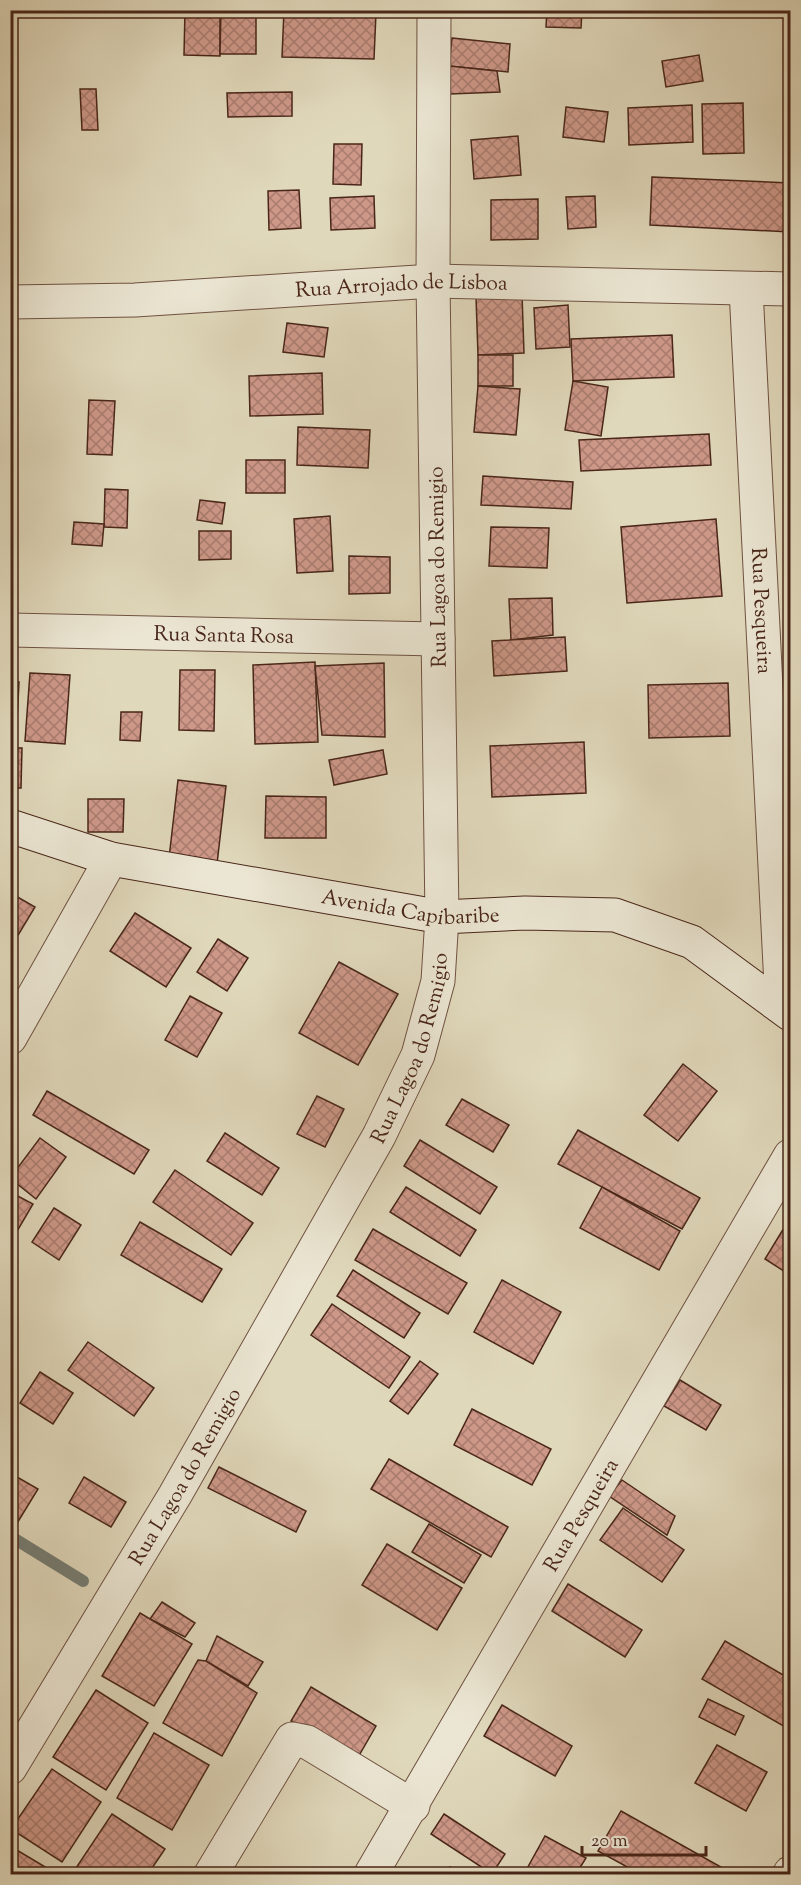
<svg xmlns="http://www.w3.org/2000/svg" width="801" height="1885" font-family="'Sorts Mill Goudy',serif">
  <style>
    .lines { fill: none; stroke-linecap: round; stroke-linejoin: round }
    .stream { stroke: #767e74; stroke-width: 12 }
    .building { fill: url(#building-cross-hatch); stroke: #492619; stroke-width: 1.5 }
    .street-casing { stroke: #6f5242; stroke-width: 35 }
    .secondary-casing { stroke: #492619; stroke-width: 35 }
    .street { stroke: #ebe6d3; stroke-width: 33 }
    .secondary { stroke: #ebe6d3; stroke-width: 33 }
    .labels { text-anchor: middle; stroke-width: 6; stroke-linejoin: round; paint-order: stroke }
    .street-label { font-size: 21px; fill: #492619; stroke: #ebe6d3 }
  </style>
  <defs>
    <pattern id="building-cross-hatch" width="8" height="8" patternUnits="userSpaceOnUse" patternTransform="scale(1.5)"><rect width="8" height="8" fill="#ce9889"/><path d="M0 0l8 8M0 8l8-8" fill="none" stroke="#a97c6f"/></pattern>
  </defs>
  <rect width="100%" height="100%" fill="#e0d8bb"/>
  <filter id="stains"><feTurbulence type="fractalNoise" baseFrequency=".00333" numOctaves="4"/><feColorMatrix values="0 0 0 0 .2 0 0 0 0 .09 0 0 0 0 .02 0 0 0 .5 -.17"/></filter>
  <radialGradient id="worn" r=".72"><stop offset=".6" stop-color="#630" stop-opacity="0"/><stop offset="1" stop-color="#630" stop-opacity=".3"/></radialGradient>
  <g class="lines">
    <polyline class="stream" points="10,1536 83,1581"/>
  </g>
  <g class="building">
    <polygon points="185,10 220,10 220,56 184,55"/>
    <polygon points="221,10 256,10 256,54 220,54"/>
    <polygon points="284,10 376,13 374,59 282,57"/>
    <polygon points="547,10 582,10 581,28 546,27"/>
    <polygon points="452,38 510,44 508,72 449,66"/>
    <polygon points="699,55 703,81 666,87 662,61"/>
    <polygon points="449,66 497,71 500,92 450,94"/>
    <polygon points="80,89 96,89 98,130 82,130"/>
    <polygon points="292,92 292,116 228,117 227,93"/>
    <polygon points="743,103 744,153 703,154 702,104"/>
    <polygon points="692,105 693,142 629,145 628,108"/>
    <polygon points="566,107 608,112 604,142 563,137"/>
    <polygon points="518,136 521,175 474,179 471,140"/>
    <polygon points="334,144 362,144 361,185 333,184"/>
    <polygon points="652,177 790,183 790,232 650,225"/>
    <polygon points="299,190 301,228 269,230 268,191"/>
    <polygon points="374,196 375,228 331,230 330,198"/>
    <polygon points="595,196 596,227 568,229 566,197"/>
    <polygon points="538,199 538,239 491,240 491,200"/>
    <polygon points="522,294 524,353 478,355 476,297"/>
    <polygon points="568,305 570,347 536,349 534,308"/>
    <polygon points="287,323 328,328 324,357 283,352"/>
    <polygon points="672,335 674,377 573,381 571,339"/>
    <rect x="478" y="355" width="35" height="31"/>
    <polygon points="322,373 323,414 250,416 249,376"/>
    <polygon points="573,381 608,387 601,436 565,430"/>
    <polygon points="478,386 520,389 516,435 474,432"/>
    <polygon points="89,400 115,401 112,455 87,454"/>
    <polygon points="298,427 370,430 368,468 297,465"/>
    <polygon points="709,434 711,465 581,471 579,440"/>
    <rect x="246" y="460" width="39" height="33"/>
    <polygon points="483,476 573,482 571,509 481,505"/>
    <polygon points="105,489 128,490 127,528 104,527"/>
    <polygon points="200,500 225,503 222,524 197,520"/>
    <polygon points="330,516 333,571 297,573 294,519"/>
    <polygon points="716,519 722,596 627,603 621,527"/>
    <polygon points="74,522 104,524 102,546 72,544"/>
    <polygon points="491,527 549,528 547,568 489,566"/>
    <polygon points="199,531 231,531 231,559 199,560"/>
    <polygon points="349,556 390,557 390,593 349,594"/>
    <polygon points="552,598 553,635 511,640 509,599"/>
    <polygon points="565,637 567,671 494,676 492,641"/>
    <polygon points="315,662 318,742 255,744 253,665"/>
    <polygon points="384,663 385,737 322,735 315,666"/>
    <polygon points="180,670 215,670 214,731 179,730"/>
    <polygon points="30,673 70,675 65,744 25,741"/>
    <polygon points="10,681 19,682 16,741 10,741"/>
    <polygon points="728,683 730,736 649,738 648,685"/>
    <polygon points="121,712 142,712 140,741 120,740"/>
    <polygon points="584,742 586,793 492,797 490,746"/>
    <polygon points="10,748 22,748 21,788 10,788"/>
    <polygon points="383,750 387,774 334,785 329,760"/>
    <polygon points="178,780 226,786 217,864 169,858"/>
    <polygon points="266,796 326,797 326,838 265,838"/>
    <polygon points="88,799 124,799 123,832 88,832"/>
    <polygon points="14,895 35,907 17,937 10,933 10,900"/>
    <polygon points="135,913 191,948 166,987 110,951"/>
    <polygon points="218,939 248,958 227,991 197,972"/>
    <polygon points="339,962 398,994 358,1065 299,1033"/>
    <polygon points="190,996 222,1013 197,1057 165,1040"/>
    <polygon points="683,1064 717,1091 678,1141 644,1115"/>
    <polygon points="47,1091 149,1150 134,1174 33,1115"/>
    <polygon points="317,1096 344,1109 325,1147 297,1134"/>
    <polygon points="462,1099 509,1125 493,1152 446,1125"/>
    <polygon points="578,1130 700,1198 682,1229 558,1164"/>
    <polygon points="225,1133 279,1168 262,1195 207,1161"/>
    <polygon points="40,1138 66,1157 36,1199 10,1178"/>
    <polygon points="420,1140 497,1187 480,1214 404,1166"/>
    <polygon points="175,1170 253,1223 231,1255 153,1202"/>
    <polygon points="406,1187 476,1230 460,1256 390,1212"/>
    <polygon points="602,1187 680,1231 659,1270 580,1228"/>
    <polygon points="10,1192 33,1204 16,1233 10,1230"/>
    <polygon points="54,1208 81,1225 59,1260 32,1242"/>
    <polygon points="790,1218 790,1275 765,1259"/>
    <polygon points="140,1222 222,1269 202,1302 121,1255"/>
    <polygon points="373,1229 467,1283 448,1314 355,1260"/>
    <polygon points="353,1270 420,1313 404,1338 337,1296"/>
    <polygon points="502,1280 561,1312 533,1364 474,1332"/>
    <polygon points="332,1304 410,1357 389,1388 311,1335"/>
    <polygon points="88,1342 154,1388 134,1416 68,1370"/>
    <polygon points="420,1361 438,1374 408,1414 390,1401"/>
    <polygon points="40,1372 73,1393 53,1424 20,1403"/>
    <polygon points="680,1380 721,1405 706,1430 664,1406"/>
    <polygon points="472,1409 551,1449 532,1485 454,1445"/>
    <polygon points="389,1459 508,1527 491,1557 371,1489"/>
    <polygon points="219,1467 306,1511 296,1532 208,1488"/>
    <polygon points="10,1473 38,1489 16,1525 10,1521"/>
    <polygon points="84,1477 126,1502 111,1527 69,1503"/>
    <polygon points="622,1480 675,1516 667,1535 609,1496"/>
    <polygon points="623,1508 684,1550 662,1582 600,1540"/>
    <polygon points="429,1524 481,1555 464,1583 412,1552"/>
    <polygon points="387,1544 462,1588 437,1630 362,1585"/>
    <polygon points="790,1578 790,1602 784,1597"/>
    <polygon points="568,1584 642,1630 625,1657 552,1611"/>
    <polygon points="162,1602 195,1623 185,1637 150,1619"/>
    <polygon points="140,1613 192,1644 154,1706 102,1676"/>
    <polygon points="217,1636 263,1662 248,1686 206,1661"/>
    <polygon points="725,1641 790,1679 790,1722 787,1728 702,1679"/>
    <polygon points="198,1660 206,1661 257,1693 222,1756 163,1723"/>
    <polygon points="311,1687 376,1726 357,1759 291,1721"/>
    <polygon points="96,1690 148,1723 106,1790 53,1757"/>
    <polygon points="708,1699 744,1716 735,1735 699,1717"/>
    <polygon points="502,1705 572,1746 555,1776 484,1736"/>
    <polygon points="154,1733 209,1765 172,1830 117,1798"/>
    <polygon points="717,1745 767,1772 746,1811 695,1783"/>
    <polygon points="52,1769 101,1802 62,1862 11,1829"/>
    <polygon points="621,1811 728,1871 726,1874 640,1874 598,1851"/>
    <polygon points="112,1814 165,1849 148,1874 72,1874"/>
    <polygon points="444,1814 505,1854 492,1874 431,1834"/>
    <polygon points="545,1836 586,1858 576,1874 524,1874"/>
    <polygon points="10,1846 57,1874 10,1874"/>
    <polygon points="450,1867 465,1874 446,1874"/>
  </g>
  <g class="lines">
    <g class="street-casing">
      <g id="street">
        <path id="s1" d="M746,289L782,1006"/>
        <path id="s2" d="M10,302L135,300L433,281L790,289"/>
        <path id="s3" d="M10,630L438,639"/>
        <polyline points="10,1038 111,859"/>
        <path id="s4" d="M10,1768L175,1495L379,1136L418,1055L438,981L442,917L433,281L434,10"/>
        <polyline points="211,1874 292,1739 307,1742 413,1806"/>
        <path id="s5" d="M371,1874L790,1156"/>
        <polyline points="790,1874 790,1873"/>
      </g>
    </g>
    <g class="secondary-casing">
      <g id="secondary">
        <path id="s6" d="M10,826L111,859L442,917L525,913L615,915L692,942L790,1014"/>
      </g>
    </g>
    <use href="#street" class="street"/>
    <use href="#secondary" class="secondary"/>
  </g>
  <g class="labels">
    <g class="street-label">
      <text dy="7" stroke="none"><textPath href="#s2" startOffset="392">Rua Arrojado de Lisboa</textPath></text>
      <text transform="translate(437 567) rotate(-91)" y="7">Rua Lagoa do Remigio</text>
      <text dy="7" stroke="none"><textPath href="#s1" startOffset="322">Rua Pesqueira</textPath></text>
      <text dy="7" stroke="none"><textPath href="#s3" startOffset="214">Rua Santa Rosa</textPath></text>
      <text dy="7" stroke="none"><textPath href="#s6" startOffset="410">Avenida Capibaribe</textPath></text>
      <text dy="7" stroke="none"><textPath href="#s4" startOffset="826">Rua Lagoa do Remigio</textPath></text>
      <text dy="7" stroke="none"><textPath href="#s4" startOffset="340">Rua Lagoa do Remigio</textPath></text>
      <text dy="7" stroke="none"><textPath href="#s5" startOffset="416">Rua Pesqueira</textPath></text>
    </g>
  </g>
  <rect width="801" height="1885" fill="none" stroke="#e0d8bb" stroke-width="36"/>
  <rect x="12" y="12" width="777" height="1861" fill="none" stroke="#492619" stroke-width="3"/>
  <rect x="18" y="18" width="765" height="1849" fill="none" stroke="#492619" stroke-width="1.5"/>
  <path d="M582 1846v9h124v-9" fill="none" stroke="#492619" stroke-width="3"/>
  <text x="591" y="1846" font-size="18" fill="#492619" stroke="#ebe6d3" stroke-width="4.5" paint-order="stroke">20 m</text>
  <rect width="100%" height="100%" filter="url(#stains)"/>
  <rect width="100%" height="100%" fill="url(#worn)"/>
</svg>
